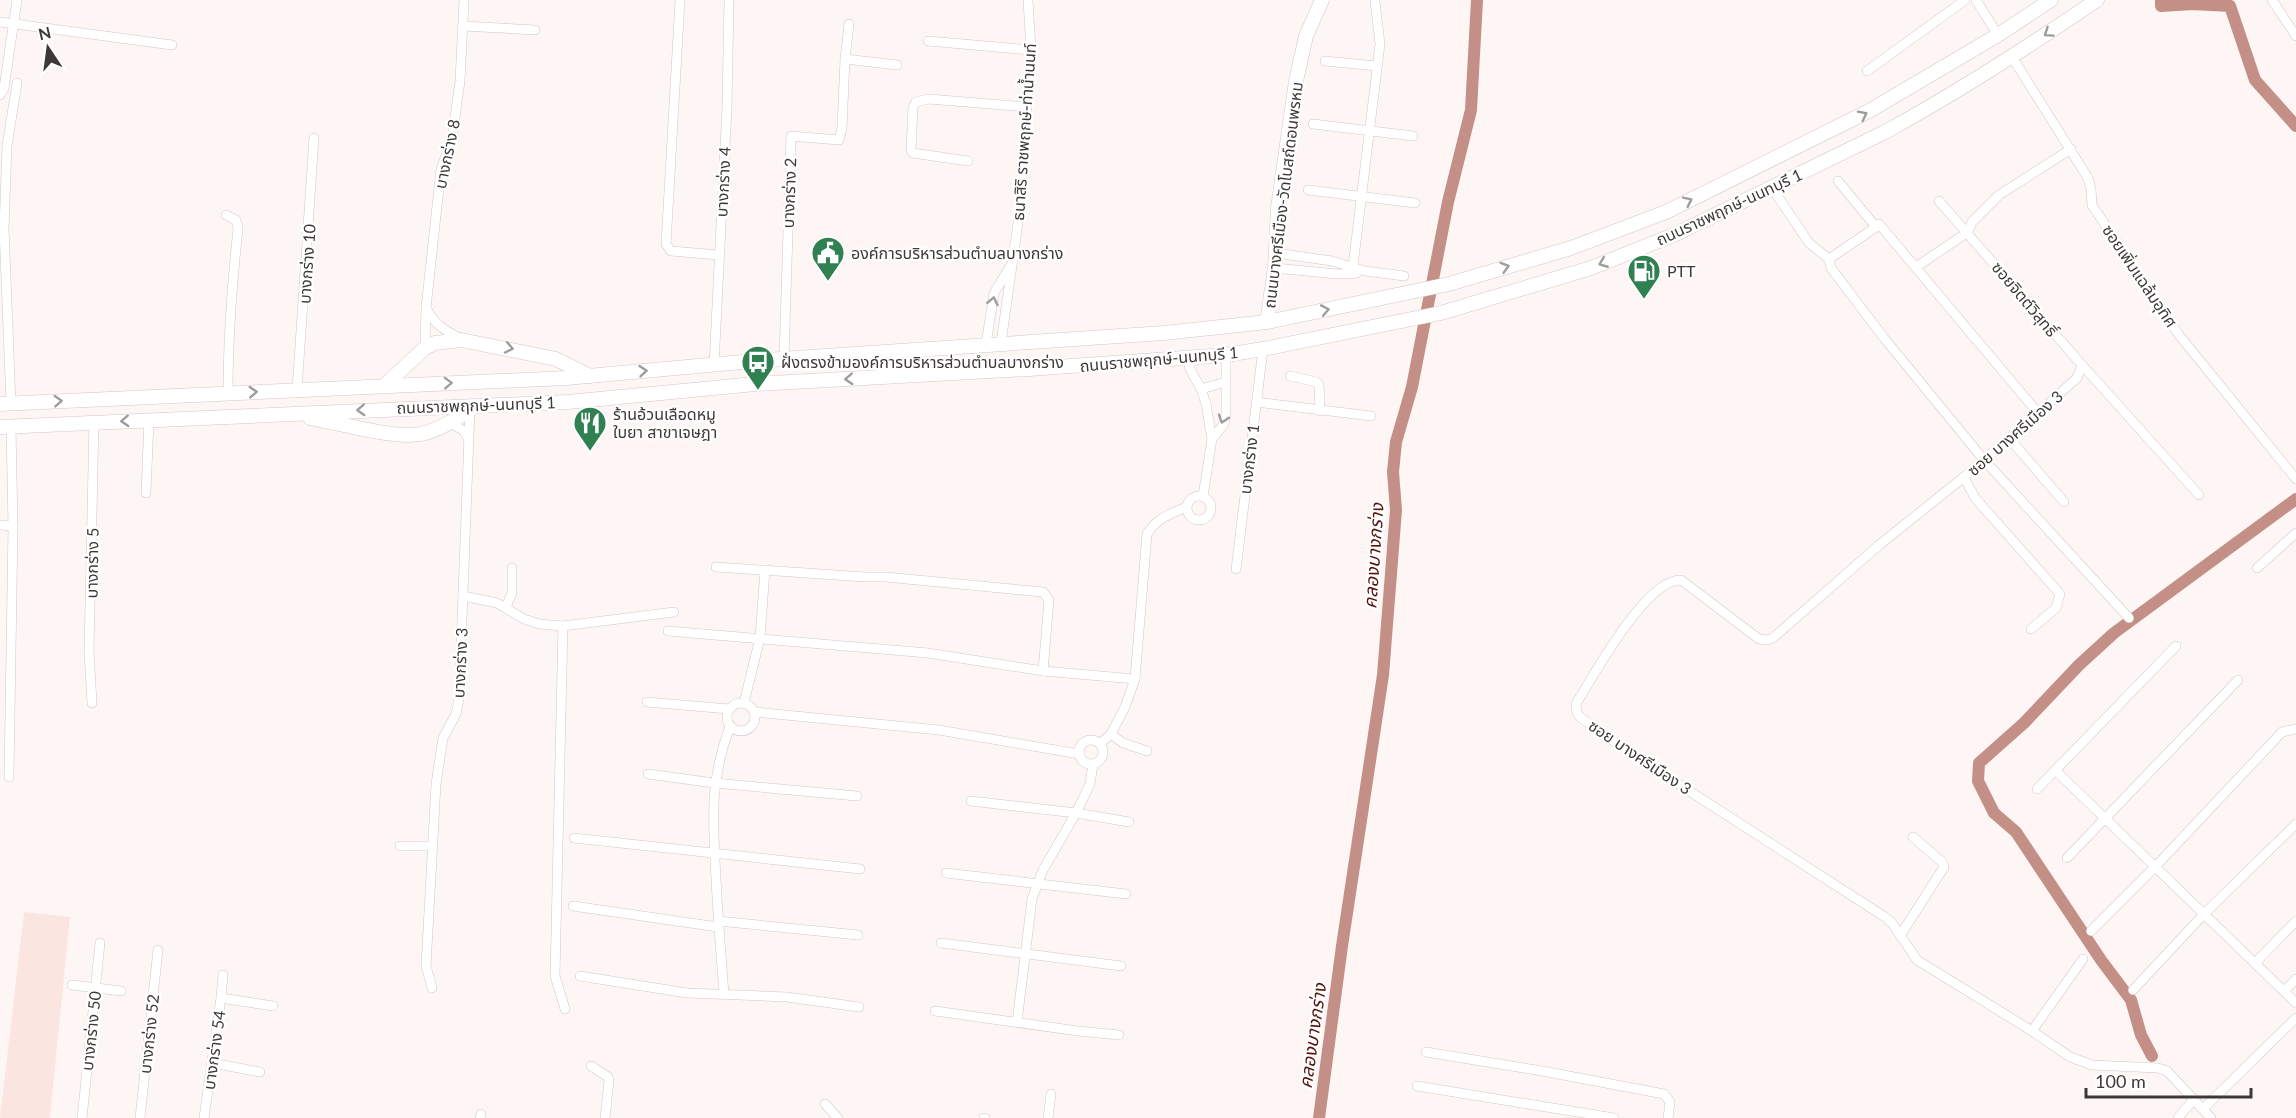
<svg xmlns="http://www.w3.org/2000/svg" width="2296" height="1118" font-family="Lato,'Noto Sans Thai',sans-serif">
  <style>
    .built { fill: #fbe5e1 }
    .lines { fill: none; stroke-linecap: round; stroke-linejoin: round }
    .canal { stroke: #c48f86; stroke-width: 12 }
    .street-casing { stroke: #d3c7c5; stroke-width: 10 }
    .secondary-casing { stroke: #d3c7c5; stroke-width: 15 }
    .street { stroke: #fff; stroke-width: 9 }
    .secondary { stroke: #fff; stroke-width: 14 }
    .oneway { stroke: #9e9c9c }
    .labels { text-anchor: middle; stroke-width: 5; stroke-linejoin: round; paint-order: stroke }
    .street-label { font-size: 16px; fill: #3e3938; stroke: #fff }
    .poi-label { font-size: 16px; fill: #3e3938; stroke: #fff; text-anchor: start }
    .water-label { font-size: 18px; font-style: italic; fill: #54130d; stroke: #fff }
  </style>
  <rect width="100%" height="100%" fill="#fdf6f4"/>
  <polygon class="built" points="24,912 70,917 50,1118 0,1118"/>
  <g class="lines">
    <g class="canal">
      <polyline points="2161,0 2161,6 2192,4 2230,6 2255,80 2296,126"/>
      <polyline points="2152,1056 2141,1035 2131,1000 2101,960 2016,832 1994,813 1978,781 1979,763 2024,723 2079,665 2114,633 2296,499"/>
      <polyline points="1319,1118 1342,946 1383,675 1396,510 1393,472 1396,442 1412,387 1448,202 1471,110 1477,0"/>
    </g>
    <g class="street-casing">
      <g id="street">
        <polyline points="680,0 666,244 671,251 719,255"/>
        <polyline points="1976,0 1998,35"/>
        <polyline points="2272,0 2296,36"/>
        <polyline points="0,22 172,45"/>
        <polyline points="463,26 535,30"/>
        <polyline points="928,41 1031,50"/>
        <polyline points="2012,57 2088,178 2091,189 2092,205 2179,335 2296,479"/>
        <polyline points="845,59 849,24"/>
        <polyline points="1325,61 1377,66"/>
        <polyline points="1867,71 1965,0"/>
        <polyline points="0,95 4,88 17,0"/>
        <polyline points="1313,124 1413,136"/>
        <polyline points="968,161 913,153 911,150 913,107 916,102 929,99 1026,107"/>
        <polyline points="1838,181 1876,227 1879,224 2038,413"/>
        <polyline points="1772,188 1809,243 1829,259 1831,268 1884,338 1984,460 2129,618"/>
        <polyline points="1308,190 1415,203"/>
        <polyline points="1939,201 2082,365 2199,495"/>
        <path d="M226,215L236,220L238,229C232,284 228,338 228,393"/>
        <polyline points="1276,253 1332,261 1365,271 1404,276"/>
        <polyline points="1829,259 1876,227"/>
        <polyline points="1916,267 1968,232 1972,222 1999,195 2071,149"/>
        <polyline points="1275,268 1337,274 1357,273"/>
        <polyline points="1352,274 1380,44 1375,2"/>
        <path d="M426,308C436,326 443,329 461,339"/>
        <polyline points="1001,343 1020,209 1031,50 1028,0"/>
        <polyline points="986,344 994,293 1011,265"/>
        <polyline points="425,348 426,308 441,169 452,139 460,81 464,0"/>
        <polyline points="1188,358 1190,369 1201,389 1206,404 1212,439 1203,496"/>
        <polyline points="784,359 791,136 839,140 842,128 845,59 897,65"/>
        <polyline points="714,365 727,107 729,0"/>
        <path d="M2082,365L2077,378L2038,413L1964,477L1878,546L1773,638L1767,640L1759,639L1681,580C1647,578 1593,676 1576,704L1577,713L1581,718L1638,758L1885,917L1892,923L1917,960L2032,1031L2070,1057L2092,1065L2158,1068L2167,1071L2211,1118"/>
        <polyline points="1290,376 1316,382 1319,385 1320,411"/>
        <polyline points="1201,389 1225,382"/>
        <polyline points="297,390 314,138"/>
        <polyline points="1256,402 1371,416"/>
        <polyline points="11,404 4,229 7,146 17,83"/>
        <polyline points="449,422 464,431 469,440"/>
        <polyline points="2009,438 2064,502"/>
        <polyline points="1212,439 1224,424 1226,414 1226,355"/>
        <polyline points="1964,477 1975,498 2060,594 2056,608 2031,629"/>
        <polyline points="146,493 149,420"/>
        <circle cx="1199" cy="508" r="12"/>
        <polyline points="0,525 13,526"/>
        <polyline points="716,567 865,577 886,577 1043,592 1049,600 1043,671"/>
        <polyline points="2257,568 2296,533"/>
        <polyline points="1236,569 1263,349"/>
        <polyline points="463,596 497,603 524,619 539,624 563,626 674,612"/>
        <polyline points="506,607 512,593 512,568"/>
        <polyline points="563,626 555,976 565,1009"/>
        <polyline points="668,631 928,653 1043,671 1135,679"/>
        <polyline points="647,702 729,709"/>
        <circle cx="741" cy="717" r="14"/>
        <polyline points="92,703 89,651 94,422"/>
        <polyline points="744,703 760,638 765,570"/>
        <polyline points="755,712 939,730 1079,754"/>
        <polyline points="1111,734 1123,743 1147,751"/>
        <circle cx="1091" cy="752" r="12"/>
        <path d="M1100,744L1111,734L1125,707L1135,679L1147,534C1157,518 1170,514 1186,507"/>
        <polyline points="2055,770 2296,1003"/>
        <polyline points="648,774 714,783 857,796"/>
        <polyline points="9,777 13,526 11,427"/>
        <polyline points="2037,789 2176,646"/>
        <polyline points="971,801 1076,813 1129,822"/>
        <polyline points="574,838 860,869"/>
        <polyline points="400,846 433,846"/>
        <polyline points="2067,858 2238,680"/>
        <polyline points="946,873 1126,894"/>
        <polyline points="573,906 718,927"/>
        <polyline points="718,921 858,935"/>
        <polyline points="2091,931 2155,867 2282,732 2296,729"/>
        <polyline points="1900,936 1944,867 1942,862 1913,837"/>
        <polyline points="941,943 1121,966"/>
        <polyline points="2255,963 2296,921"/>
        <polyline points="580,976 687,993 787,997 859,1007"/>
        <polyline points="72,985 121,991"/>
        <polyline points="432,988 426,966 436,784 443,738 456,714 459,699 470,409"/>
        <polyline points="2133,990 2204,914 2296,824"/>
        <polyline points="2284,991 2296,979"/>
        <path d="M724,994C721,956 718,918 716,879C713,822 709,782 730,726"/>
        <polyline points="221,998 223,975"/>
        <polyline points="935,1011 1078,1031 1119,1035"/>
        <polyline points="1017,1022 1032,899 1043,870 1076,813 1090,784 1093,764"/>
        <polyline points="2032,1031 2083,959"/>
        <polyline points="1426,1052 1542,1071 1664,1094 1670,1102 1668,1118"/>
        <polyline points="212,1063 260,1072"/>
        <polyline points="591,1066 608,1077 609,1081 605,1118"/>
        <polyline points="1417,1086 1614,1118"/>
        <polyline points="825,1104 838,1118"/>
        <polyline points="2203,1109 2296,1018"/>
        <polyline points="82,1118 100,943"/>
        <polyline points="140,1118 158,950"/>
        <polyline points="204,1118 221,998 273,1006"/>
        <polyline points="480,1118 481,1114"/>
        <polyline points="984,1118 985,1118"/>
        <polyline points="1048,1118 1051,1094"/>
        <polyline points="2178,1118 2193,1100"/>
      </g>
    </g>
    <g class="secondary-casing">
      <g id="secondary">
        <polyline points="1267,322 1275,268 1278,208 1296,81 1306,36 1322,0"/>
        <polyline points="384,386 425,348 435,343 461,340 556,359 590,376"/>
        <polyline points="0,404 566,378 753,361 1164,333 1267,322 1449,284 1571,248 1666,212 1869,111 1998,35 2051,0"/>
        <path d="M310,418C339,423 394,439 420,434C439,431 459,417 474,407"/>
        <path d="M0,427L568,402L755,384L1029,369L1226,355L1263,349L1441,313L1591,268L1676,234L1885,132C1958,92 2028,47 2097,0"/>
      </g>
    </g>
    <use href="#street" class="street"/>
    <use href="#secondary" class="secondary"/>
  </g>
  <defs><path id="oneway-chevron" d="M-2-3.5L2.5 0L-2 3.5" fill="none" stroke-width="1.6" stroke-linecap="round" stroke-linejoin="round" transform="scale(1.5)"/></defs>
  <g class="oneway">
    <use href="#oneway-chevron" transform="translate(2048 33) rotate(146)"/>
    <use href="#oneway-chevron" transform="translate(1863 115) rotate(-27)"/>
    <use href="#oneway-chevron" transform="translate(1688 201) rotate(-26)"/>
    <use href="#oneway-chevron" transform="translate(1603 263) rotate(158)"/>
    <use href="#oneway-chevron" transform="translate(1505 267) rotate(-16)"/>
    <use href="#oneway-chevron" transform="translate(993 301) rotate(-78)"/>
    <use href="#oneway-chevron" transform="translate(1325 310) rotate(-11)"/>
    <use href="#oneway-chevron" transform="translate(509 348) rotate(12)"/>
    <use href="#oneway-chevron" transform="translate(643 371) rotate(-5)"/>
    <use href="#oneway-chevron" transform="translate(849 379) rotate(177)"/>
    <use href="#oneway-chevron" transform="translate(448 383) rotate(-2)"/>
    <use href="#oneway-chevron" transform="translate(253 392) rotate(-3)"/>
    <use href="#oneway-chevron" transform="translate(58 401) rotate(-3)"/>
    <use href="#oneway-chevron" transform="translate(361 410) rotate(177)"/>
    <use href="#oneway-chevron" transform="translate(1223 419) rotate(108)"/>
    <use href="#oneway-chevron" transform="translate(125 421) rotate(177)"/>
  </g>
  <defs>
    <g id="civic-pin" transform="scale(1.725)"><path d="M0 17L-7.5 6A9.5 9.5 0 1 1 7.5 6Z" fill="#308152" stroke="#fff"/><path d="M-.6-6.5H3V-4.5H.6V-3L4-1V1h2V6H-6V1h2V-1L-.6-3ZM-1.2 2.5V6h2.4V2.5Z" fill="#fff"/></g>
    <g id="fuel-pin" transform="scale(1.725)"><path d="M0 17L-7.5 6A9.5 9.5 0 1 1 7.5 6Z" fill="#308152" stroke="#fff"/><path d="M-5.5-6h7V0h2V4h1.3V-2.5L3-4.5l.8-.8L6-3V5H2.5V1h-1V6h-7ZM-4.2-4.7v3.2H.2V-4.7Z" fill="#fff"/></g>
    <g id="bus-pin" transform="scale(1.725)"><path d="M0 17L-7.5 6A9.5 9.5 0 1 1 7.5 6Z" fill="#308152" stroke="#fff"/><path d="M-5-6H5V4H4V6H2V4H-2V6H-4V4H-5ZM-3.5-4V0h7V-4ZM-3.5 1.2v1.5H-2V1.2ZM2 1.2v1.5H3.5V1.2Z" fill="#fff"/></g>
    <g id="restaurant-pin" transform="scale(1.725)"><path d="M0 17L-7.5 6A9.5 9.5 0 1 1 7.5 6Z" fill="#308152" stroke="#fff"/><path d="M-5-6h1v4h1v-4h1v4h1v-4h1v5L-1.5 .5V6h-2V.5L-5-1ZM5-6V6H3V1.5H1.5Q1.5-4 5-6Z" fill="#fff"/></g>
  </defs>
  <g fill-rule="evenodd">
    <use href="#civic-pin" x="828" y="253"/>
    <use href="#fuel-pin" x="1644" y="271"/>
    <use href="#bus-pin" x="758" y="362"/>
    <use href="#restaurant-pin" x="590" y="423"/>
  </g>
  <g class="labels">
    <g class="street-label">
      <text transform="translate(1024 132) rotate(-86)" y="6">ธนาสิริ ราชพฤกษ์-ท่าน้ำนนท์</text>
      <text transform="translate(447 154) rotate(-78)" y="6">บางกร่าง 8</text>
      <text transform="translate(723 182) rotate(-87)" y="6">บางกร่าง 4</text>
      <text transform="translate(789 193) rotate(-88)" y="6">บางกร่าง 2</text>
      <text transform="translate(1283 195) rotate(-83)" y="6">ถนนบางศรีเมือง-วัดโบสถ์ดอนพรหม</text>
      <text transform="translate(1729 207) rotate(-25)" y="6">ถนนราชพฤกษ์-นนทบุรี 1</text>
      <text transform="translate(307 264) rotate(-86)" y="6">บางกร่าง 10</text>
      <text transform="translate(2140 276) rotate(56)" y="6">ซอยเพิ่มแฉล้มอุทิศ</text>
      <text transform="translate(2025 299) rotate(50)" y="6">ซอยจิตต์วิสุทธิ์</text>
      <text transform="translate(1159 359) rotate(-5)" y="6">ถนนราชพฤกษ์-นนทบุรี 1</text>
      <text transform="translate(476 405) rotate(-2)" y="6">ถนนราชพฤกษ์-นนทบุรี 1</text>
      <text transform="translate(2015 433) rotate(-41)" y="6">ซอย บางศรีเมือง 3</text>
      <text transform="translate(1249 459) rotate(-83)" y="6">บางกร่าง 1</text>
      <text transform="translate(92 563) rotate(-89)" y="6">บางกร่าง 5</text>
      <text transform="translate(460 663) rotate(-87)" y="6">บางกร่าง 3</text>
      <text transform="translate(1640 757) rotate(34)" y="6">ซอย บางศรีเมือง 3</text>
      <text transform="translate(91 1031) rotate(-84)" y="6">บางกร่าง 50</text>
      <text transform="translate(149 1034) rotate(-84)" y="6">บางกร่าง 52</text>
      <text transform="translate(214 1050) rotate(-82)" y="6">บางกร่าง 54</text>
    </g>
    <g class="poi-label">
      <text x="851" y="259">องค์การบริหารส่วนตำบลบางกร่าง</text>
      <text x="1667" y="277">PTT</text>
      <text x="781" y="368">ฝั่งตรงข้ามองค์การบริหารส่วนตำบลบางกร่าง</text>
      <text x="613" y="420">ร้านอ้วนเลือดหมู<tspan x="613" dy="18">ใบยา สาขาเจษฎา</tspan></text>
    </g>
    <g class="water-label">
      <text transform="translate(1374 556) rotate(-86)" y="6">คลองบางกร่าง</text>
      <text transform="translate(1313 1036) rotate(-82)" y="6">คลองบางกร่าง</text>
    </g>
  </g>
  <g transform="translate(48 48) rotate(347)" stroke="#ffffff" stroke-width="4.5" paint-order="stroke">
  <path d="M0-4.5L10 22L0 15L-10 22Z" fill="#3e3938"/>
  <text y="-9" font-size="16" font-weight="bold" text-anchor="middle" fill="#3e3938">N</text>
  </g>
  <path d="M2086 1088v9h165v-9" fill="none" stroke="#3e3938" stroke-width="3"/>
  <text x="2095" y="1088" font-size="18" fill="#3e3938" stroke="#ffffff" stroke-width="4.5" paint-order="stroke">100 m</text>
</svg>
